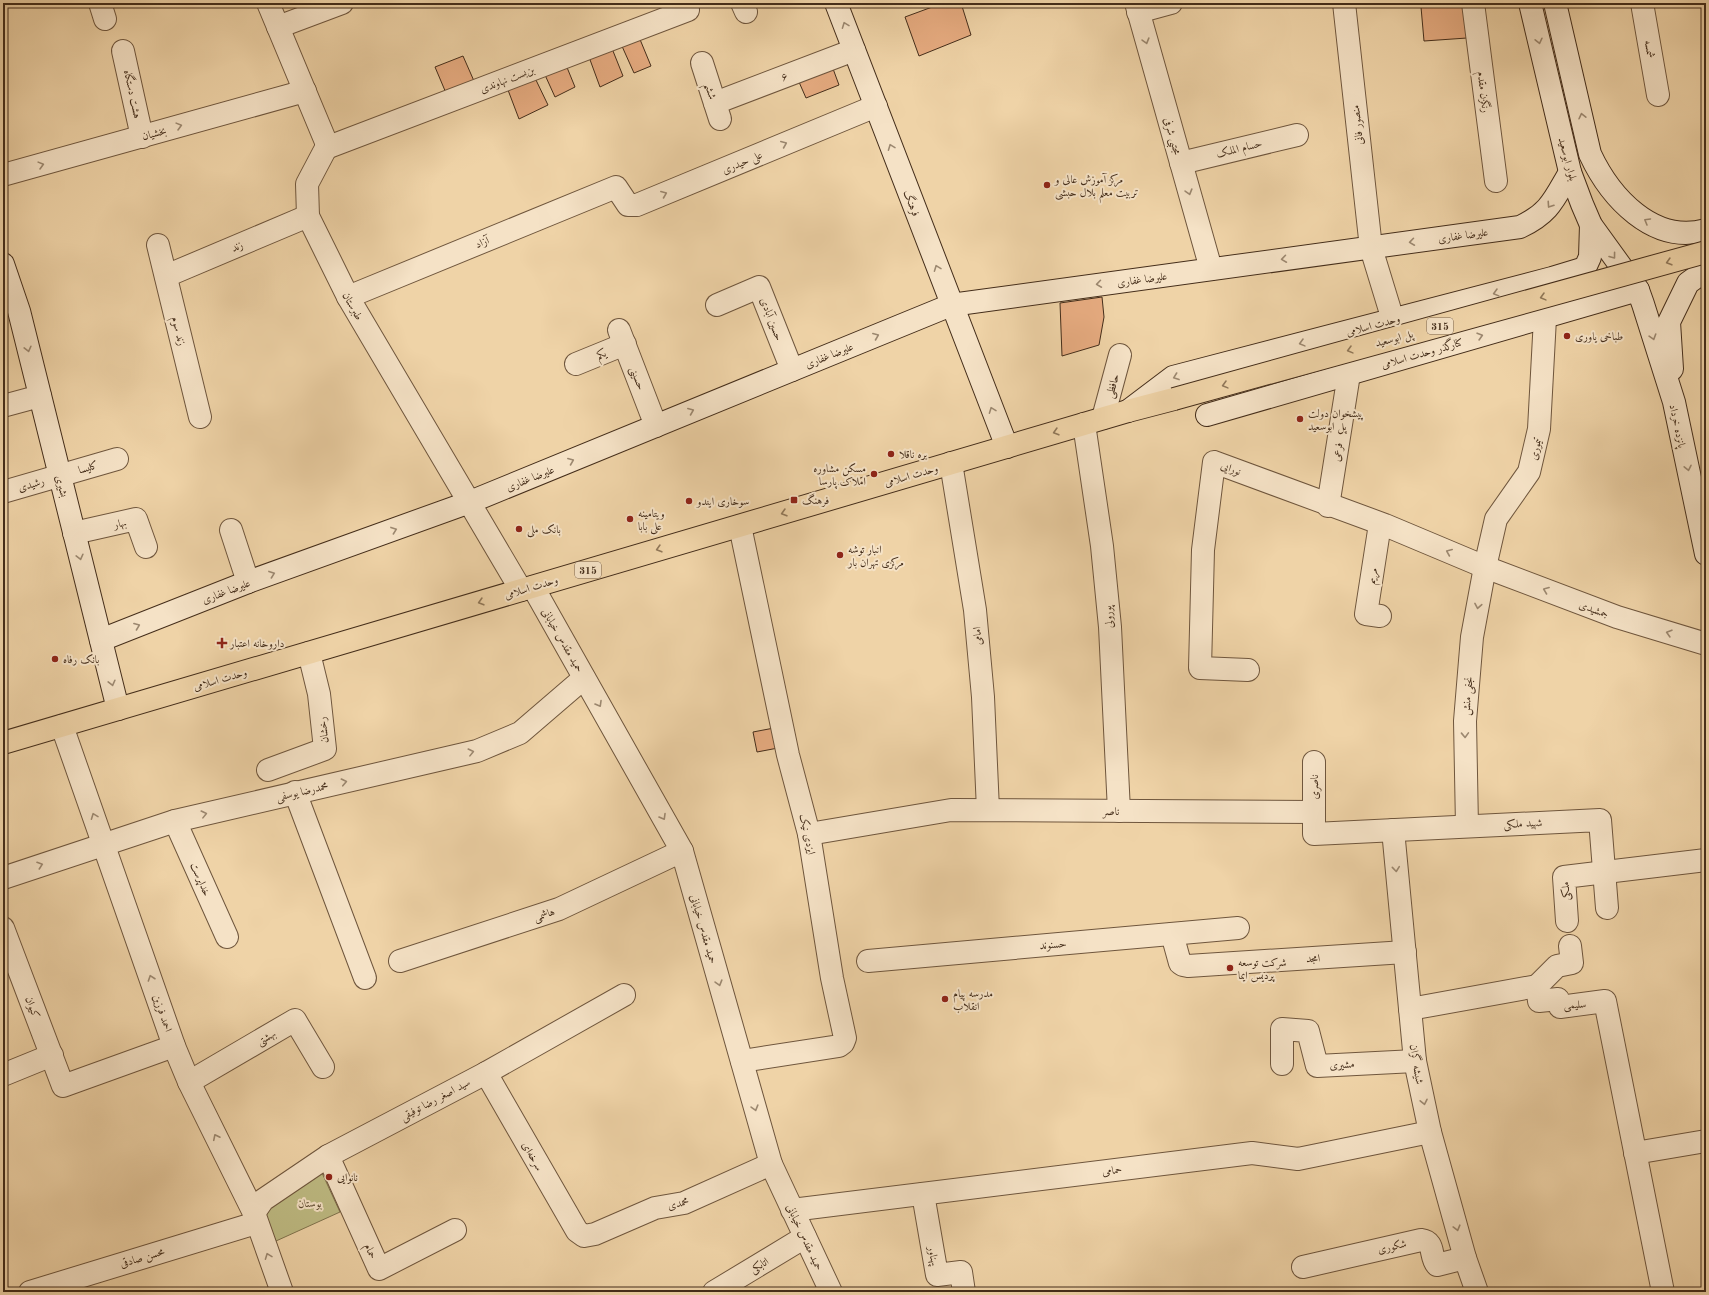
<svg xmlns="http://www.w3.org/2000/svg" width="1709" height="1295" font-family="'Old Standard TT',Amiri,serif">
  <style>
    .green { fill: #bebb83; stroke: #81744e }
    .building { fill: #e6ab80; stroke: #442d1a }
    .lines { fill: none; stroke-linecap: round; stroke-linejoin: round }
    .street-casing { stroke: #6f563d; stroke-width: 24 }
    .secondary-casing { stroke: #442d1a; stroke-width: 24 }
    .primary-casing { stroke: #442d1a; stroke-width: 24 }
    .street { stroke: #f5e2c6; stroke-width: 22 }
    .secondary { stroke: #f5e2c6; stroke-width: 22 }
    .primary { stroke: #efd3a7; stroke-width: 22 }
    .primary-bridge-casing { stroke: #442d1a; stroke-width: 24; stroke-linecap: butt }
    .primary-bridge { stroke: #efd3a7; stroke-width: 22 }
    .oneway { stroke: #9c8870 }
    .oneway2 { stroke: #917859 }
    .poi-dot { fill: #8f2418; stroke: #f5e2c6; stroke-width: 1.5 }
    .labels { text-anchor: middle; stroke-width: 4; stroke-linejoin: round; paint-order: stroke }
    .shield { fill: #f5e2c6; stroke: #79634e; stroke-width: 1 }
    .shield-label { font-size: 10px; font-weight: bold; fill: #442d1a }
    .street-label { font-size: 11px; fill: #442d1a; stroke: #f5e2c6 }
    .poi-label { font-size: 11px; fill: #442d1a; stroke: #f5e2c6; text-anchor: start }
    .park-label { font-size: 11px; font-style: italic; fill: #5c492f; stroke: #f5e2c6 }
  </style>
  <rect width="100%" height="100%" fill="#efd3a7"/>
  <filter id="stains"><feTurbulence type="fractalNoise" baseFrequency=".005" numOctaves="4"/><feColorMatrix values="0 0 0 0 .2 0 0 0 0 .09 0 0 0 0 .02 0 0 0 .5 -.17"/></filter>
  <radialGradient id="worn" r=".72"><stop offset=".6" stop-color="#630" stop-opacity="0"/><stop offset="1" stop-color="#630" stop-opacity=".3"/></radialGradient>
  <polygon class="green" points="322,1173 340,1212 276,1241 263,1214 275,1200"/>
  <g class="building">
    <polygon points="943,3 961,3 971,35 919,56 905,17"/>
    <polygon points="1453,3 1462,3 1467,38 1424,41 1421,7"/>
    <polygon points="639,37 651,66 634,73 621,44"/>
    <polygon points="611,46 623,76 600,87 589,57"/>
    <polygon points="463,56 474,81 446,93 435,67"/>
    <polygon points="566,65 575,87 555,97 545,75"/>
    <polygon points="832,66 839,85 806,98 799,82"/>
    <polygon points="535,78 548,105 519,119 508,90"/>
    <polygon points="1102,297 1104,317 1099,345 1062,356 1060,303"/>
    <polygon points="774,728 778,748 757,752 753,732"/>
  </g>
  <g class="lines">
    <g class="street-casing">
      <g id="street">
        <polyline points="100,3 105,19"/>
        <polyline points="268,3 326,142 326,148 307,184 308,216 348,297 521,590"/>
        <polyline points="742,3 746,12"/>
        <polyline points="1136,3 1211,269"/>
        <polyline points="1344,3 1371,248 1393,320"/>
        <polyline points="1473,3 1496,181"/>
        <polyline points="1642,3 1658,95"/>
        <polyline points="1138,12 1171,3"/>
        <polyline points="278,27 342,3"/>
        <polyline points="123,51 142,137"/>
        <polyline points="702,63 720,119"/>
        <polyline points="715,103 854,50"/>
        <polyline points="326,148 688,10"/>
        <polyline points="1181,163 1297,135"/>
        <polyline points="3,175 305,91"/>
        <polyline points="158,245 200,417"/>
        <polyline points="166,276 308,216"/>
        <polyline points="348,297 616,187 628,205 637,205 876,106"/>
        <polyline points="717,305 759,287 792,370"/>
        <polyline points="619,330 656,426"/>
        <polyline points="576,364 625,344"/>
        <polyline points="3,406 40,396"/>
        <polyline points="1103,418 1120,355"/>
        <polyline points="1084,424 1102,546 1110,627 1119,811"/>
        <polyline points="951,463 975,610 983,697 988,810"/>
        <polyline points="3,492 117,459"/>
        <polyline points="1328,506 1349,374"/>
        <polyline points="740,526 788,755 809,834 832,978 845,1038 843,1043 839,1046 742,1061"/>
        <polyline points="231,530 248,582"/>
        <polyline points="74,533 136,519 146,547"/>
        <polyline points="533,587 682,851 771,1164 831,1292"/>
        <polyline points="1380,616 1366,614 1380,524"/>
        <polyline points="1248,670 1200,668 1203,550 1214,462 1385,525 1485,567 1617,617 1706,644"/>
        <polyline points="62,726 174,1046 189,1082 254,1213 282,1292"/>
        <polyline points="1314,762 1314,834 1600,820 1607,908"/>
        <polyline points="268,770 325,749 319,694 309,653"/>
        <polyline points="295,792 365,978"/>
        <polyline points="175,821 227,937"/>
        <polyline points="1467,826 1465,721 1472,637 1485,567 1496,519 1529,472 1539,429 1545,318"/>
        <polyline points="1393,830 1415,1061 1430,1132 1465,1258 1477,1292"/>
        <polyline points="809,834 951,810 1314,812"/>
        <polyline points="3,878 175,821 477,751 520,733 584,678"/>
        <polyline points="1567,921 1564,877 1706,860"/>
        <polyline points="3,928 63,1086 174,1046"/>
        <polyline points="1172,934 1180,963 1183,965 1188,966 1405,952"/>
        <polyline points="400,961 559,909 682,851"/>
        <polyline points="868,961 1238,928"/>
        <polyline points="1537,986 1539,1001 1558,999 1560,1007 1605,1001 1663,1292"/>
        <polyline points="1537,986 1557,966 1572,963 1570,946"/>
        <polyline points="1410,1009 1537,986"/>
        <polyline points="1282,1064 1282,1029 1308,1031 1317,1066 1415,1061"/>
        <polyline points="486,1073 577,1231 584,1236 595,1234 655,1208 684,1203 771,1164"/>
        <polyline points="3,1075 52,1055"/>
        <polyline points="189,1082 295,1020 323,1067"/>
        <polyline points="1635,1153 1706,1141"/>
        <polyline points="328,1156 379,1269 455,1230"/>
        <polyline points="923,1194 937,1275 961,1272 964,1292"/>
        <polyline points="792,1210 1252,1153 1298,1159 1430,1132"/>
        <polyline points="254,1213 263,1200 328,1156 486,1073 624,995"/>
        <path d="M1303,1267L1421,1240C1436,1242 1429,1256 1437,1265L1465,1258"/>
        <polyline points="30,1292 256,1223"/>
        <polyline points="714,1292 805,1237"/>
      </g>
    </g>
    <g class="secondary-casing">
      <g id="secondary">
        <polyline points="836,3 1007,447"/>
        <polyline points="1530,3 1570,172 1582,204 1591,225 1638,290 1643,304 1674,402 1706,554"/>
        <path d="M1555,3L1590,154C1610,197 1653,245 1706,230"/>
        <polyline points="3,264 19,311 118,709"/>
        <polyline points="1672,369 1669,322 1688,283 1706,270"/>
        <polyline points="1128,411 1173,377 1552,278 1585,268 1590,257 1591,225"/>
        <polyline points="1207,415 1638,290"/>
        <path d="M101,640L248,582L470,502L951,305L1520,227C1550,213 1554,199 1570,172"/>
      </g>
    </g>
    <g class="primary-casing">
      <polyline id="primary" points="3,743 1128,411 1174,399"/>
    </g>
    <use href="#street" class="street"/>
    <use href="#secondary" class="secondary"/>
    <use href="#primary" class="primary"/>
    <g class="primary-bridge-casing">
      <polyline id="primary-bridge" points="1174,399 1706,252"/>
    </g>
    <use href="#primary-bridge" class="primary-bridge"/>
  </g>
  <defs><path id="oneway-chevron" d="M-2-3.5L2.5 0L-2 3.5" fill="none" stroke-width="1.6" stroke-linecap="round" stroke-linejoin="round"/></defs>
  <g class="oneway">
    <use href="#oneway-chevron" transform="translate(845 25) rotate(-111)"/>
    <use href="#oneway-chevron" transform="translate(1146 41) rotate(74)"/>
    <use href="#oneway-chevron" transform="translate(1539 41) rotate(77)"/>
    <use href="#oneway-chevron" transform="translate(1582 116) rotate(-103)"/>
    <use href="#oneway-chevron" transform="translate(179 126) rotate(-15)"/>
    <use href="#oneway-chevron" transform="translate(784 144) rotate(-23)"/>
    <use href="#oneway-chevron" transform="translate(891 147) rotate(-111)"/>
    <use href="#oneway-chevron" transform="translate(41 165) rotate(-15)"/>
    <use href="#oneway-chevron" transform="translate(1189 192) rotate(74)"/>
    <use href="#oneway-chevron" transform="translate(664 194) rotate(-22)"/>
    <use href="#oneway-chevron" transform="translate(1550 205) rotate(124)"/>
    <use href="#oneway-chevron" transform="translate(1647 221) rotate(-150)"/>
    <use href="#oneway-chevron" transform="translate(1412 242) rotate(172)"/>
    <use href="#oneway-chevron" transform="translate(1613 256) rotate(53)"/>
    <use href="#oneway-chevron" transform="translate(1284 259) rotate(172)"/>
    <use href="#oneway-chevron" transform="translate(937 268) rotate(-111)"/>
    <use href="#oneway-chevron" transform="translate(1099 284) rotate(172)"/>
    <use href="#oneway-chevron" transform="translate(1496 293) rotate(165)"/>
    <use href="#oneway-chevron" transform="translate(876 336) rotate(-22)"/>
    <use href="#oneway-chevron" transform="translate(1480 336) rotate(-16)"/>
    <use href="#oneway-chevron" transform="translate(1653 337) rotate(73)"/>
    <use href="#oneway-chevron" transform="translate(1302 343) rotate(165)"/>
    <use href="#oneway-chevron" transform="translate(28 349) rotate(76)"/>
    <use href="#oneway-chevron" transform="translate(1176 377) rotate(160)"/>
    <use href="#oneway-chevron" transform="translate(992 410) rotate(-111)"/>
    <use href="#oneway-chevron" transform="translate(691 411) rotate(-22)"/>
    <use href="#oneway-chevron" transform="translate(571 461) rotate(-22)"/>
    <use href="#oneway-chevron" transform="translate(1688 468) rotate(78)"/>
    <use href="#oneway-chevron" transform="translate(394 530) rotate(-20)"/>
    <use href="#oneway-chevron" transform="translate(1449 552) rotate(-157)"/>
    <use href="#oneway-chevron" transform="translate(80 557) rotate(76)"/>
    <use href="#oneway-chevron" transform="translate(272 574) rotate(-20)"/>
    <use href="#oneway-chevron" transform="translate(1546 590) rotate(-159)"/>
    <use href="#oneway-chevron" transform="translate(1478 606) rotate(100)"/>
    <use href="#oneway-chevron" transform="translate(137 626) rotate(-21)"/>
    <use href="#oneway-chevron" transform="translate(1669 633) rotate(-164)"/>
    <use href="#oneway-chevron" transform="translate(112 683) rotate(76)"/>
    <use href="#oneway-chevron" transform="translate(599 704) rotate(60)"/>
    <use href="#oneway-chevron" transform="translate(1465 735) rotate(88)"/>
    <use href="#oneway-chevron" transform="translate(471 752) rotate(-14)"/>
    <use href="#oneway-chevron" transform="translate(344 782) rotate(-12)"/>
    <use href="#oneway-chevron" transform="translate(204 814) rotate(-14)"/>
    <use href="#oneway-chevron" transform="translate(94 816) rotate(-111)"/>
    <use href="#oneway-chevron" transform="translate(663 817) rotate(60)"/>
    <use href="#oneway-chevron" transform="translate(40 865) rotate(-19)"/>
    <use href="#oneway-chevron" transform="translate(1396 869) rotate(84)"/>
    <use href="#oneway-chevron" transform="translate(151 978) rotate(-109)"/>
    <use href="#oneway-chevron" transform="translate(719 983) rotate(74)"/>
    <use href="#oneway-chevron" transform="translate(1424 1102) rotate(78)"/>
    <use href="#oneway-chevron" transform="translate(755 1108) rotate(74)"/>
    <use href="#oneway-chevron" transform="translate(216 1137) rotate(-116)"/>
    <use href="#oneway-chevron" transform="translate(1457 1228) rotate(75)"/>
    <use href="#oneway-chevron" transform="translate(268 1256) rotate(-111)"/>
  </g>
  <g class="oneway2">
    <use href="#oneway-chevron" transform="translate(1669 262) rotate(164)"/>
    <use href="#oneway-chevron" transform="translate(1543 297) rotate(165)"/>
    <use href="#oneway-chevron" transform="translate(1350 350) rotate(165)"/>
    <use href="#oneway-chevron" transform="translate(1225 385) rotate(165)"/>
    <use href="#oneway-chevron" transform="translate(1056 432) rotate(164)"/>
    <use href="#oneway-chevron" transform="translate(784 513) rotate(164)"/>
    <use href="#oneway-chevron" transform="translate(659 549) rotate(164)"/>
    <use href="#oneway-chevron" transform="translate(481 602) rotate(164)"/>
  </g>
  <g class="poi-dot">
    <circle cx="1047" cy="185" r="4"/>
    <circle cx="1567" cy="336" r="4"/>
    <circle cx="1300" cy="419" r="4"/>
    <circle cx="891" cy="454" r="4"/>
    <circle cx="874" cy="474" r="4"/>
    <rect x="790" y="496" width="8" height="8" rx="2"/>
    <circle cx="689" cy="501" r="4"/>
    <circle cx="630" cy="519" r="4"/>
    <circle cx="519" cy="529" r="4"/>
    <circle cx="840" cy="555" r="4"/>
    <path d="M220 637h4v4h4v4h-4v4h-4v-4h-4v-4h4z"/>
    <circle cx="55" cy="659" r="4"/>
    <circle cx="1230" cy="968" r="4"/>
    <circle cx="945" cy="999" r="4"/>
    <circle cx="329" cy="1177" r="4"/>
  </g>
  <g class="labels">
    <g class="shield">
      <rect x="1427" y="318" width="26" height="16" rx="3"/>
      <rect x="575" y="562" width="26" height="16" rx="3"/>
    </g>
    <g class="shield-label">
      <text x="1440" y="330">315</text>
      <text x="588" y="574">315</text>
    </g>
    <g class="street-label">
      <text transform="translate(1650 49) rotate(80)" y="4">شمسه</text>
      <text transform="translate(784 76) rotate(-21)" y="4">۶</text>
      <text transform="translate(507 79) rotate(-21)" y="4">بن‌بست نهاوندی</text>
      <text transform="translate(711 91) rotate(72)" y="4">ششم</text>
      <text transform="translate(1484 92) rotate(83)" y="4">رنگزن مقدم</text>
      <text transform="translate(133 94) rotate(78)" y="4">هشت دستگاه</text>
      <text transform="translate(1357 125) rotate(-96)" y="4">منصور فانی</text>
      <text transform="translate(154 133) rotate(-15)" y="4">بخشیان</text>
      <text transform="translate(1173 136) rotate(74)" y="4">مجتبی شرفی</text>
      <text transform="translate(1239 148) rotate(-14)" y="4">حسام الملک</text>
      <text transform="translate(1568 159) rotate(75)" y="4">بلوار ابوسعید</text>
      <text transform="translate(742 162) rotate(-23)" y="4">علی حیدری</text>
      <text transform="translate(912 203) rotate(69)" y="4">فرهنگ</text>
      <text transform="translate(1463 235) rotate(-8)" y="4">علیرضا غفاری</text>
      <text transform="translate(482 242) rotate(-22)" y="4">آزاد</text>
      <text transform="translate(237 246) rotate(-23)" y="4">زند</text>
      <text transform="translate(1142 279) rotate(-8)" y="4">علیرضا غفاری</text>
      <text transform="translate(353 306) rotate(61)" y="4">طبرستان</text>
      <text transform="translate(772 319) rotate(69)" y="4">حسین آبادی</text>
      <text transform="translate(1373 325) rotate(-15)" y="4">وحدت اسلامی</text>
      <text transform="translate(179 331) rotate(76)" y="4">زند سوم</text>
      <text transform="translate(1394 338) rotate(-15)" y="4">پل ابوسعید</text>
      <text transform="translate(1422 353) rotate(-16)" y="4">کنارگذر وحدت اسلامی</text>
      <text transform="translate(601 354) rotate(-23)" y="4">یکم</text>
      <text transform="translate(829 355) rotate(-22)" y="4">علیرضا غفاری</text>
      <text transform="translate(638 378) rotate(69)" y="4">حسینی</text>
      <text transform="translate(1112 386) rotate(-75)" y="4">حافظی</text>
      <text transform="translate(1678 426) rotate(78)" y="4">پانزده خرداد</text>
      <text transform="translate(1535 449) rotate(-77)" y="4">تیموری</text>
      <text transform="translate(1337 452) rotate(-81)" y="4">فرعی</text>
      <text transform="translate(88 467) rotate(-17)" y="4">کلیسا</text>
      <text transform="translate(1231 468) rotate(21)" y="4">نورایی</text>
      <text transform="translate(911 475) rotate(-16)" y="4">وحدت اسلامی</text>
      <text transform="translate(530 478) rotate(-22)" y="4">علیرضا غفاری</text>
      <text transform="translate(31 484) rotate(-16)" y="4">رشیدی</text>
      <text transform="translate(62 486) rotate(76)" y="4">بشیری</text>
      <text transform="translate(120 523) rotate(-12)" y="4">بهار</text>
      <text transform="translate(1372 576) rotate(-81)" y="4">مریم</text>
      <text transform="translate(531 587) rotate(-17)" y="4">وحدت اسلامی</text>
      <text transform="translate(226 591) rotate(-21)" y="4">علیرضا غفاری</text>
      <text transform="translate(1594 609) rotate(21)" y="4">جمشیدی</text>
      <text transform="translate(1108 617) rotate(-95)" y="4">پورولی</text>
      <text transform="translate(977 636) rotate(-95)" y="4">امامی</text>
      <text transform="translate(563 640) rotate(60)" y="4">حمید مقدس خیابانی</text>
      <text transform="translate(220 679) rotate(-16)" y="4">وحدت اسلامی</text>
      <text transform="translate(1467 696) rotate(-85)" y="4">نجفی منش</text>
      <text transform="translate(323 730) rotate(-96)" y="4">رخشان</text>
      <text transform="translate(1314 787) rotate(-90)" y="4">ناصری</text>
      <text transform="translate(302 791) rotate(-13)" y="4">محمدرضا یوسفی</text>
      <text x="1111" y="815">ناصر</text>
      <text transform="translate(1523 823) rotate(-3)" y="4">شهید ملکی</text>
      <text transform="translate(808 834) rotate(78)" y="4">ایزدی نیک</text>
      <text transform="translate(201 879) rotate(66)" y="4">خداپرست</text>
      <text transform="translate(1565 891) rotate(-92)" y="4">ملکی</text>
      <text transform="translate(544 914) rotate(-18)" y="4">هاشمی</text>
      <text transform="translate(704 929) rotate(74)" y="4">حمید مقدس خیابانی</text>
      <text transform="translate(1053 944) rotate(-5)" y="4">حسنوند</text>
      <text transform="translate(1313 958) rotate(-4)" y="4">امجد</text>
      <text transform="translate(1575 1004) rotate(-2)" y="4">سلیمی</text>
      <text transform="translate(33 1007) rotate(69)" y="4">کیوان</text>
      <text transform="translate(163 1013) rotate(71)" y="4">احمد فرزین</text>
      <text transform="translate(266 1037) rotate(-30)" y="4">بهشتی</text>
      <text transform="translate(1342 1064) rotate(-3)" y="4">مشیری</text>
      <text transform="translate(1417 1064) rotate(81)" y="4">شیشه گران</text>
      <text transform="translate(435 1099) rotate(-28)" y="4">سید اصغر رضا توفیقی</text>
      <text transform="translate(533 1156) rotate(60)" y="4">سرخه‌ای</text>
      <text transform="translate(1112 1170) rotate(-7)" y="4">حمامی</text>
      <text transform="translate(678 1203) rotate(-14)" y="4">محمدی</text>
      <text transform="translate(805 1237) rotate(65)" y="4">حمید مقدس خیابانی</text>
      <text transform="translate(1392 1246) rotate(-13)" y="4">شکوری</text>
      <text transform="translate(371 1251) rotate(66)" y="4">حمام</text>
      <text transform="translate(934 1256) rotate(80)" y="4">پهناور</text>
      <text transform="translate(142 1257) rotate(-17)" y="4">محسن صادقی</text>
      <text transform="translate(759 1265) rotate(-32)" y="4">اتابکی</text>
    </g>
    <g class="poi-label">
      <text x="1055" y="183">مرکز آموزش عالی و<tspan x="1055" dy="13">تربیت معلم بلال حبشی</tspan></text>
      <text x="1575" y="340">طباخی یاوری</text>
      <text x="1308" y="417">پیشخوان دولت<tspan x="1308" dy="13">پل ابوسعید</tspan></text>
      <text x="899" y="458">بره ناقلا</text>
      <text x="866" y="472" text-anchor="end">مسکن مشاوره<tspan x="866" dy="13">املاک پارسا</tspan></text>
      <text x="802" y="504">فرهنگ</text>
      <text x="697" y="505">سوخاری ایندو</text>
      <text x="638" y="517">ویتامینه<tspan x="638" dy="13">علی بابا</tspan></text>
      <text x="527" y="533">بانک ملی</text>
      <text x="848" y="553">انبار توشه<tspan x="848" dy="13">مرکزی تهران بار</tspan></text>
      <text x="230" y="647">داروخانه اعتبار</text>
      <text x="63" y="663">بانک رفاه</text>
      <text x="1238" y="966">شرکت توسعه<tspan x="1238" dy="13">پردیس ایما</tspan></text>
      <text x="953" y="997">مدرسه پیام<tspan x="953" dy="13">انقلاب</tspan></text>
      <text x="337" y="1181">نانوایی</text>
    </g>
    <g class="park-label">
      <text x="310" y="1207">بوستان</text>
    </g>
  </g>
  <rect width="1709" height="1295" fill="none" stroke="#efd3a7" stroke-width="16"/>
  <rect x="4" y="4" width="1701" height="1287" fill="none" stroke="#442d1a" stroke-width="2"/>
  <rect x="8" y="8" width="1693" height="1279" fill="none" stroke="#442d1a"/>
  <rect width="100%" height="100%" filter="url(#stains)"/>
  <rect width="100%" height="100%" fill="url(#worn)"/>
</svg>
